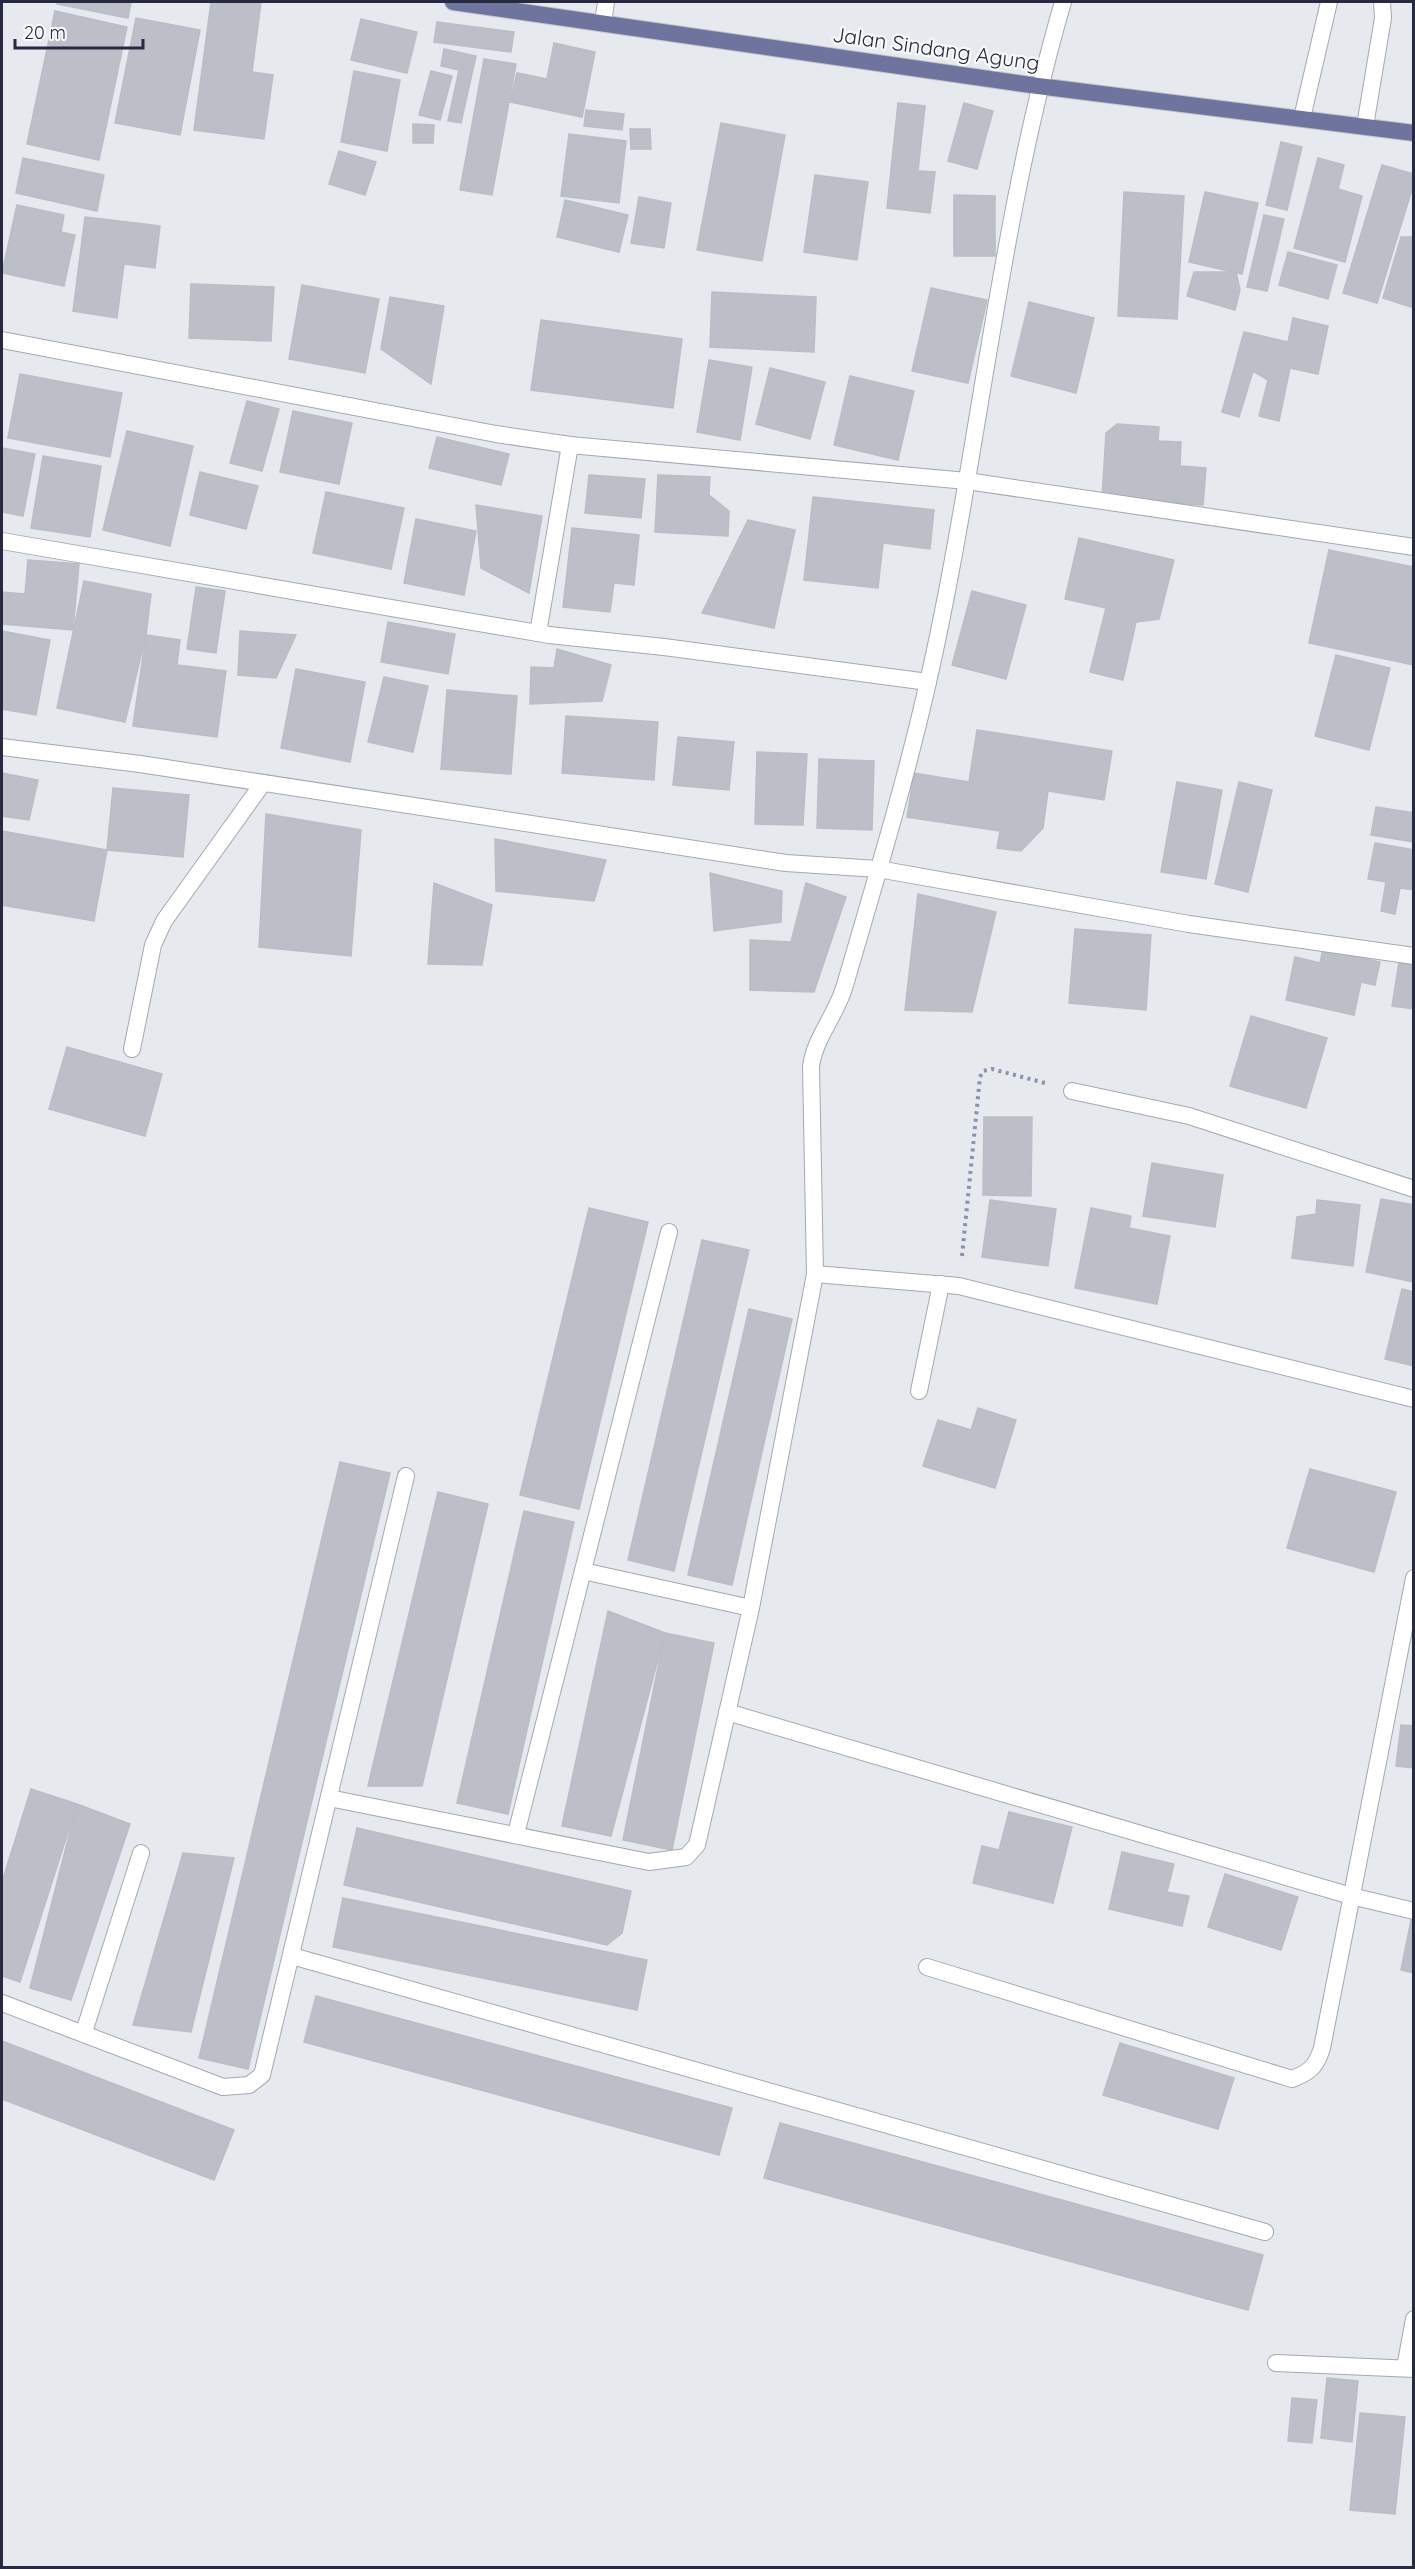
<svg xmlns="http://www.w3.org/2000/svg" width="1415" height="2569" font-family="Quicksand,sans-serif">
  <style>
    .building { fill: #bcbfc8; stroke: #b9bdc7; stroke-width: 1.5 }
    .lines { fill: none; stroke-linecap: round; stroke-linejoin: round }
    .service-casing { stroke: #a5a8b2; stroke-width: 18 }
    .minor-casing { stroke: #a5a8b2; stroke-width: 18 }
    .primary-casing { stroke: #c2c3c9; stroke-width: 18 }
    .path { stroke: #8a90ae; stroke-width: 4; stroke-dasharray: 3 4.5; stroke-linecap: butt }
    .service { stroke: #fff; stroke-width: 16 }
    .minor { stroke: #fff; stroke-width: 16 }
    .primary { stroke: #6f749f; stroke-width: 16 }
    .labels { text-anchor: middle; stroke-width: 4.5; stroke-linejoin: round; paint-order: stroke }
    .street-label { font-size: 21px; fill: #26293f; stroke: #f7f8fa }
  </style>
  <rect width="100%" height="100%" fill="#e6e9ee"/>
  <g class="building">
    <polygon points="57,2 131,2 128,18 57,4"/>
    <polygon points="211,2 261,2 252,72 273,75 264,139 194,130"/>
    <polygon points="55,11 127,27 99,160 27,144"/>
    <polygon points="136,18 200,30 180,135 115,123"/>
    <polygon points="361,19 417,32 407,73 351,60"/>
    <polygon points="437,22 514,32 511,52 434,42"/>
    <polygon points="554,43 595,52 582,117 510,102 517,73 547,79"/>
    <polygon points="444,49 476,56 461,123 448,121 459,70 441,66"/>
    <polygon points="484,59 516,64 492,195 460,190"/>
    <polygon points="354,71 400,80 387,151 341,142"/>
    <polygon points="431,71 452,76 440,120 419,115"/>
    <polygon points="898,103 925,106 918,171 935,172 930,213 887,208"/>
    <polygon points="964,103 993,111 977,169 948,161"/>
    <polygon points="586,110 624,114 622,130 584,126"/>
    <polygon points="721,123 785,135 762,261 697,250"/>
    <polygon points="413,124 434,125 433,143 413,143"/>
    <polygon points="630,129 650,129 651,149 631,149"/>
    <polygon points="569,134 626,141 619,203 561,196"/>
    <polygon points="1281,142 1302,147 1287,210 1266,205"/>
    <polygon points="339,151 376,162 365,195 329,184"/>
    <polygon points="23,158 104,175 97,211 16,193"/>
    <polygon points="1318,158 1344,165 1338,189 1362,196 1345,262 1294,248"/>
    <polygon points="1382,165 1414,174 1414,183 1377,303 1343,293"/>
    <polygon points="815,175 868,182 857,260 804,252"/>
    <polygon points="1124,192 1184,196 1177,319 1118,316"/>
    <polygon points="1205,192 1258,203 1242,274 1189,262"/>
    <polygon points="954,195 995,196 995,256 954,256"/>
    <polygon points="639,197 671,203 664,248 631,243"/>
    <polygon points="565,200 628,215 619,252 557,237"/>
    <polygon points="17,205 64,215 61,232 75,235 64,286 2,273"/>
    <polygon points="1264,215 1284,219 1267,291 1247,287"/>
    <polygon points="85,217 160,226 155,268 124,264 117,318 73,311"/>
    <polygon points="1414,231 1414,308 1383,298 1401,237 1412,237"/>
    <polygon points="1288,252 1337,265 1328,299 1279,285"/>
    <polygon points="1194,272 1236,272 1240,290 1235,310 1187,296"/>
    <polygon points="191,284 274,287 271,341 189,338"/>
    <polygon points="302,285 379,299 365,373 289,359"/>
    <polygon points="931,288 987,300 968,383 912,371"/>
    <polygon points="712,292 816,297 814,352 710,347"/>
    <polygon points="390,297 444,306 431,384 381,349"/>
    <polygon points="1029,302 1094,318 1076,393 1011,376"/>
    <polygon points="1293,318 1328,326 1318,374 1290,368 1279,421 1259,416 1268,380 1253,371 1239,417 1222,412 1244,332 1288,342"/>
    <polygon points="541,320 682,339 673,408 531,390"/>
    <polygon points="709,360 752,367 740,440 697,432"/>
    <polygon points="770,368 825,382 810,439 756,424"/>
    <polygon points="20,374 122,393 110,457 8,438"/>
    <polygon points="850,376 914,391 898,460 834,445"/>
    <polygon points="247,401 279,409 262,471 230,463"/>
    <polygon points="293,411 352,423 339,484 280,472"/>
    <polygon points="1117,424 1159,427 1158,441 1181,442 1180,466 1206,468 1203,505 1102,498 1106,433"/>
    <polygon points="127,431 193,446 170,546 103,530"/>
    <polygon points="437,437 509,454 501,485 429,468"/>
    <polygon points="2,448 35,454 23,516 2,512"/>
    <polygon points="43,456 101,466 90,537 31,528"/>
    <polygon points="200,472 258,486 246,529 190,515"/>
    <polygon points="589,475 645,479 641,518 585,513"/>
    <polygon points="658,475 710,477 709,495 729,511 728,536 655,532"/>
    <polygon points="326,492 404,508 391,569 313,553"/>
    <polygon points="813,497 934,510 930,549 883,543 878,588 804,580"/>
    <polygon points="476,505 542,516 529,593 481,568"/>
    <polygon points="416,519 476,531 464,595 404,583"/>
    <polygon points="748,520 795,530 774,628 702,613"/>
    <polygon points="572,528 639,535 634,585 614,583 610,612 563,607"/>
    <polygon points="1079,538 1174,560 1159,619 1136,622 1123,680 1090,672 1106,608 1065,599"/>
    <polygon points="1329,550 1414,567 1414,665 1309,643"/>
    <polygon points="28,560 79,564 73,630 2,624 2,592 25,594"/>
    <polygon points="84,581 151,594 146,635 125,722 57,708"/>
    <polygon points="196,587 225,591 216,653 187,649"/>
    <polygon points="972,591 1026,605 1006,679 952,665"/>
    <polygon points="388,622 455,634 448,674 381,662"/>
    <polygon points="2,631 50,640 36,715 2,709"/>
    <polygon points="240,631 296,635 276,678 238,675"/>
    <polygon points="146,635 180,640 177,665 226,671 217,737 133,726"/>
    <polygon points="557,649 611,665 602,701 530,704 531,667 554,668"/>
    <polygon points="1336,655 1390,668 1369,750 1315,736"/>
    <polygon points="296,669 365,682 350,762 281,748"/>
    <polygon points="384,677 428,686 413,752 368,742"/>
    <polygon points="447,690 517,696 511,774 441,769"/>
    <polygon points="566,716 658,722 654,780 562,773"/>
    <polygon points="977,730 1112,751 1104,800 1048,791 1043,828 1021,851 997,848 1000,831 907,817 914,773 969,782"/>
    <polygon points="678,737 734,742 729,790 673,785"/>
    <polygon points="757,752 807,754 803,825 755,824"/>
    <polygon points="819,759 874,761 872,830 817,828"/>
    <polygon points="2,773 38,780 29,820 2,816"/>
    <polygon points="1177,782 1222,790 1206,879 1161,872"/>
    <polygon points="1239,782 1272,790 1248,892 1215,884"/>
    <polygon points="113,788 189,795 183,857 107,850"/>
    <polygon points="1376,807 1414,813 1414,842 1371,835"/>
    <polygon points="266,814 361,830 351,956 259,947"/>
    <polygon points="2,831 107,850 94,921 2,905"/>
    <polygon points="495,839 606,860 594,901 496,891"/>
    <polygon points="1375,843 1414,850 1414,890 1400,888 1395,914 1381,911 1386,882 1368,879"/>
    <polygon points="710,873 782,891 781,922 714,931"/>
    <polygon points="434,883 492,905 482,965 428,964"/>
    <polygon points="806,883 846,897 814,992 750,990 750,940 791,942"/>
    <polygon points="918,894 996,912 972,1012 905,1010"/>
    <polygon points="1075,929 1151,935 1146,1010 1069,1003"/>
    <polygon points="1323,949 1380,962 1375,985 1361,982 1354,1015 1286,1000 1295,957 1320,963"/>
    <polygon points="1399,962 1414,964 1414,1009 1392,1006"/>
    <polygon points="1251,1016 1327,1038 1306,1108 1230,1086"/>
    <polygon points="67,1047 162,1074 145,1136 49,1109"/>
    <polygon points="984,1117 1032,1117 1031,1196 983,1195"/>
    <polygon points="1152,1163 1223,1175 1215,1227 1143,1216"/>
    <polygon points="1381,1199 1414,1205 1414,1282 1366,1272"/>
    <polygon points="990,1200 1056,1209 1048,1266 982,1257"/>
    <polygon points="1317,1200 1360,1205 1353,1266 1292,1258 1297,1217 1316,1214"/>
    <polygon points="589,1208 648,1222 579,1509 520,1495"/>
    <polygon points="1091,1208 1131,1216 1129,1228 1170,1236 1157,1304 1075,1288"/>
    <polygon points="702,1240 749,1250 674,1571 628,1560"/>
    <polygon points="1402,1289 1414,1292 1414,1366 1385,1359"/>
    <polygon points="749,1309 792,1319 732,1585 688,1575"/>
    <polygon points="978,1408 1016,1420 995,1488 923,1466 938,1420 971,1430"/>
    <polygon points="340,1462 390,1473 248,2069 199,2058"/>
    <polygon points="1310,1469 1396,1492 1374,1572 1287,1548"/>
    <polygon points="438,1492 488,1504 422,1786 368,1786"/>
    <polygon points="524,1511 574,1522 508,1814 457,1803"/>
    <polygon points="608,1611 665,1633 611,1836 562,1826"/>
    <polygon points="665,1633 714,1643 672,1850 623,1840"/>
    <polygon points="1401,1725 1414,1726 1414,1768 1396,1766"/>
    <polygon points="31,1789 77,1804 20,1982 2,1976 2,1882"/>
    <polygon points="77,1804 130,1824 71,2000 30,1988"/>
    <polygon points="1009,1812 1072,1827 1053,1903 973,1883 982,1846 999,1850"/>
    <polygon points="357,1828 631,1891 622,1933 607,1945 344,1885"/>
    <polygon points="1122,1852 1174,1864 1167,1892 1189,1896 1182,1926 1109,1909"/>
    <polygon points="183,1853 234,1858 191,2032 133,2025"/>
    <polygon points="1225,1874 1298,1897 1281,1950 1208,1927"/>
    <polygon points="343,1898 647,1960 637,2010 333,1947"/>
    <polygon points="1411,1920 1414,1920 1414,1973 1401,1970"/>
    <polygon points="316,1996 732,2108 719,2155 304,2042"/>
    <polygon points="2,2041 234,2130 214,2180 2,2099"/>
    <polygon points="1120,2043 1234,2078 1218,2129 1103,2095"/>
    <polygon points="780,2123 1263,2255 1248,2310 764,2178"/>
    <polygon points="1327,2378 1358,2381 1352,2442 1321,2438"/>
    <polygon points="1292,2398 1317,2400 1312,2443 1288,2441"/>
    <polygon points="1360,2413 1405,2417 1395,2514 1350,2510"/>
  </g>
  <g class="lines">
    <g class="service-casing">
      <g id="service">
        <polyline points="603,23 606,2"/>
        <polyline points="132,1049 153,945 164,921 263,783"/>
      </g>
    </g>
    <g class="minor-casing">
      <g id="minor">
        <path d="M1063,2C998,224 979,457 928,682C905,784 874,885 845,985C837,1014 815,1037 811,1066L815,1274L959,1286L1414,1399"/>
        <polyline points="1302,118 1329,2"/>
        <polyline points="1365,126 1383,18 1382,2"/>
        <polyline points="2,340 496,434 570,445 967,481 1414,547"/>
        <polyline points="2,541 549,635 664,647 928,682"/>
        <polyline points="538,633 570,445"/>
        <polyline points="2,747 140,764 786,863 878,869 1189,924 1414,956"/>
        <polyline points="1072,1091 1189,1116 1414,1189"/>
        <polyline points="919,1391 941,1284"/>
        <polyline points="583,1571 751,1608"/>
        <polyline points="727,1712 1351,1896 1414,1911"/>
        <polyline points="329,1798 649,1862 686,1857 697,1845 751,1608 815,1274"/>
        <polyline points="516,1834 669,1232"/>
        <polyline points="292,1956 1265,2232"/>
        <path d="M927,1967L1292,2079C1310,2072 1316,2067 1322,2048L1414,1578"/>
        <polyline points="2,2003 223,2087 249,2085 262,2075 406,1476"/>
        <polyline points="84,2032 141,1853"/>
        <polyline points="1276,2363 1414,2369"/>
        <polyline points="1405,2368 1414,2319"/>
      </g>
    </g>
    <g class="primary-casing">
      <polyline id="primary" points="453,2 1038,86 1414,133"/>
    </g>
    <polyline class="path" points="962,1256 980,1077 983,1071 992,1069 1045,1083"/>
    <use href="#service" class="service"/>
    <use href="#minor" class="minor"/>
    <use href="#primary" class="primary"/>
  </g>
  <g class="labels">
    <g class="street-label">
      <text transform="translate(936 49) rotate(8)" y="7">Jalan Sindang Agung</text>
    </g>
  </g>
  <rect width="1415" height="2569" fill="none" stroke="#26293f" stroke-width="6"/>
  <path d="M15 39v9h128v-9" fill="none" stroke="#26293f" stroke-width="3"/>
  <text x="24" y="39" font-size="18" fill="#26293f" stroke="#f7f8fa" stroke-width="4.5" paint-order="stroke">20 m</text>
</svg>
